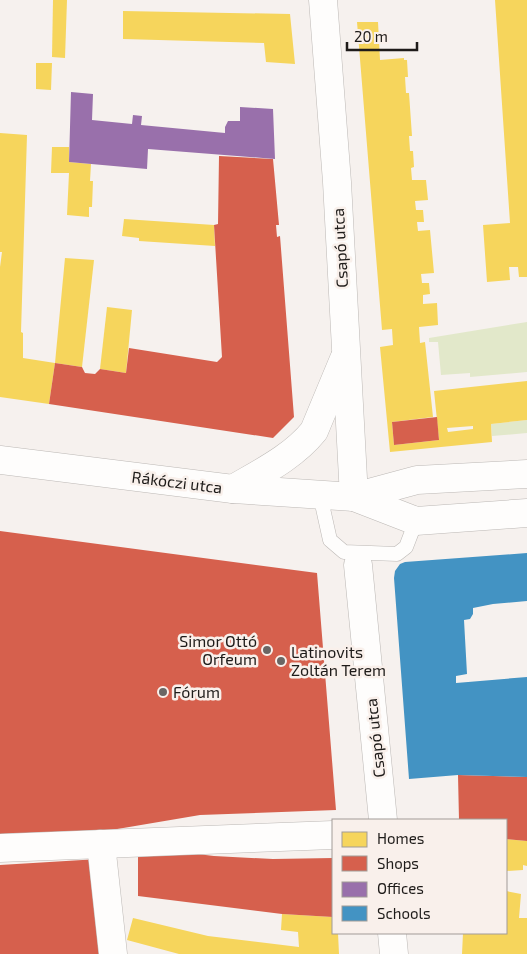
<svg xmlns="http://www.w3.org/2000/svg" width="527" height="954" font-family="'Exo 2',sans-serif">
  <style>
    .green { fill: #e2e8ca }
    .homes { fill: #f6d55c; fill-rule: evenodd }
    .shops { fill: #d6604d }
    .offices { fill: #9970ab }
    .schools { fill: #4393c3 }
    .lines { fill: none; stroke-linecap: round; stroke-linejoin: round }
    .lane-casing { stroke: #bcb8b5; stroke-width: 15 }
    .street-casing { stroke: #bcb8b5; stroke-width: 29 }
    .secondary-casing { stroke: #bcb8b5; stroke-width: 29 }
    .lane { stroke: #fefdfc; stroke-width: 14 }
    .street { stroke: #fefdfc; stroke-width: 28 }
    .secondary { stroke: #fefdfc; stroke-width: 28 }
    .poi-dot { fill: #6a6664; stroke: #f9f0eb; stroke-width: 2 }
    .labels { text-anchor: middle; stroke-width: 5; stroke-linejoin: round; paint-order: stroke }
    .street-label { font-size: 16px; fill: #1e1b19; stroke: #f9f0eb }
    .poi-label { font-size: 16px; fill: #1e1b19; stroke: #f9f0eb; text-anchor: start }
  </style>
  <rect width="100%" height="100%" fill="#f6f1ee"/>
  <g class="green">
    <polygon points="527,322 527,372 470,377 470,373 441,375 438,342 429,342 429,338"/>
    <polygon points="527,420 527,433 492,436 491,424"/>
  </g>
  <g class="homes">
    <polygon points="53,0 67,0 65,58 52,57"/>
    <polygon points="495,0 527,0 527,277 519,277 518,267 509,267 510,280 487,282 483,225 510,223"/>
    <polygon points="123,11 290,14 295,64 266,62 264,43 123,39"/>
    <path d="M357,22H378L380,60L404,58V60H407L408,77H405L406,93H409L412,136H409L410,151H413L414,167L411,168L412,180H426L428,200L415,201L416,210H423L424,222H417L418,231L430,230L434,273L421,274L422,283H429L430,294L423,295V304L437,303L438,325L419,327L420,343L425,342L433,417L392,422L394,445L439,440L434,391L527,381V420L491,424L492,442L390,452L380,347L393,345L392,329L382,330ZM473,426V429L448,432L447,428Z"/>
    <polygon points="36,63 52,63 51,90 36,89"/>
    <polygon points="0,133 27,135 21,332 23,333 23,358 55,363 49,404 0,397 0,267 2,252 0,252"/>
    <polygon points="52,147 69,147 69,162 91,164 90,181 93,181 92,207 89,207 89,217 67,215 69,173 51,173"/>
    <polygon points="124,219 214,225 215,246 139,241 139,238 122,236"/>
    <polygon points="65,258 94,260 82,367 55,363"/>
    <polygon points="107,307 132,310 126,373 100,369"/>
    <polygon points="506,839 527,841 527,866 523,865 523,870 506,871"/>
    <polygon points="506,891 521,894 519,918 527,918 527,954 462,954 463,933 506,933"/>
    <polygon points="282,914 333,917 333,933 338,933 339,954 179,954 127,940 133,918 208,936 299,947 298,932 281,930"/>
  </g>
  <g class="shops">
    <polygon points="219,156 273,159 279,225 276,225 277,237 280,236 294,417 273,438 49,404 55,363 82,367 85,373 95,374 100,369 126,373 129,348 217,362 222,357 214,225 218,224"/>
    <polygon points="437,417 439,440 394,445 392,422"/>
    <polygon points="0,531 317,573 336,810 200,815 76,836 0,838"/>
    <polygon points="458,775 527,777 527,841 506,839 506,820 459,820"/>
    <polygon points="138,847 214,856 273,859 333,858 333,917 282,914 138,896"/>
    <polygon points="99,859 104,954 0,954 0,865"/>
  </g>
  <polygon class="offices" points="71,92 93,94 92,120 132,124 133,115 142,116 141,125 225,133 225,127 228,121 240,121 240,107 273,109 275,159 148,149 147,169 69,162"/>
  <polygon class="schools" points="527,553 527,601 493,604 473,608 473,614 470,619 464,620 467,674 456,676 456,683 527,677 527,777 458,775 409,779 394,578 395,571 400,564 405,562"/>
  <g class="lines">
    <g class="lane-casing">
      <polyline id="lane" points="320,495 330,540 344,552 397,554 406,547 416,521"/>
    </g>
    <g class="street-casing">
      <g id="street">
        <polyline points="358,565 383,820"/>
        <polyline points="101,844 113,954"/>
        <polyline points="0,848 333,835"/>
        <polyline points="392,933 394,954"/>
      </g>
    </g>
    <g class="secondary-casing">
      <g id="secondary">
        <polyline points="323,0 337,182 354,497"/>
        <polyline points="0,460 233,489 354,497 416,521 527,513"/>
        <path d="M233,489C262,472 293,457 314,431L344,359"/>
        <polyline points="354,497 417,480 527,474"/>
      </g>
    </g>
    <use href="#lane" class="lane"/>
    <use href="#street" class="street"/>
    <use href="#secondary" class="secondary"/>
  </g>
  <g class="poi-dot">
    <circle cx="267" cy="650" r="5"/>
    <circle cx="281" cy="661" r="5"/>
    <circle cx="163" cy="692" r="5"/>
  </g>
  <g class="labels">
    <g class="street-label">
      <text transform="translate(340 248) rotate(-93)" y="6">Csapó utca</text>
      <text transform="translate(177 482) rotate(7)" y="6">Rákóczi utca</text>
      <text transform="translate(375 738) rotate(-96)" y="6">Csapó utca</text>
    </g>
    <g class="poi-label">
      <text x="257" y="647" text-anchor="end">Simor Ottó<tspan x="257" dy="18">Orfeum</tspan></text>
      <text x="291" y="658">Latinovits<tspan x="291" dy="18">Zoltán Terem</tspan></text>
      <text x="173" y="698">Fórum</text>
    </g>
  </g>
  <rect x="332" y="819" width="175" height="115" fill="#f9f0eb" stroke="#a19b97"/>
  <rect x="342" y="832" width="25" height="15" fill="#f6d55c" stroke="#a19b97"/>
  <text x="377" y="844" font-size="15" fill="#1e1b19">Homes</text>
  <rect x="342" y="856" width="25" height="15" fill="#d6604d" stroke="#a19b97"/>
  <text x="377" y="869" font-size="15" fill="#1e1b19">Shops</text>
  <rect x="342" y="882" width="25" height="15" fill="#9970ab" stroke="#a19b97"/>
  <text x="377" y="894" font-size="15" fill="#1e1b19">Offices</text>
  <rect x="342" y="906" width="25" height="15" fill="#4393c3" stroke="#a19b97"/>
  <text x="377" y="919" font-size="15" fill="#1e1b19">Schools</text>
  <path d="M347 42v8h70v-8" fill="none" stroke="#1e1b19" stroke-width="2.5"/>
  <text x="354" y="42" font-size="15" fill="#1e1b19" stroke="#f9f0eb" stroke-width="4" paint-order="stroke">20 m</text>
</svg>
